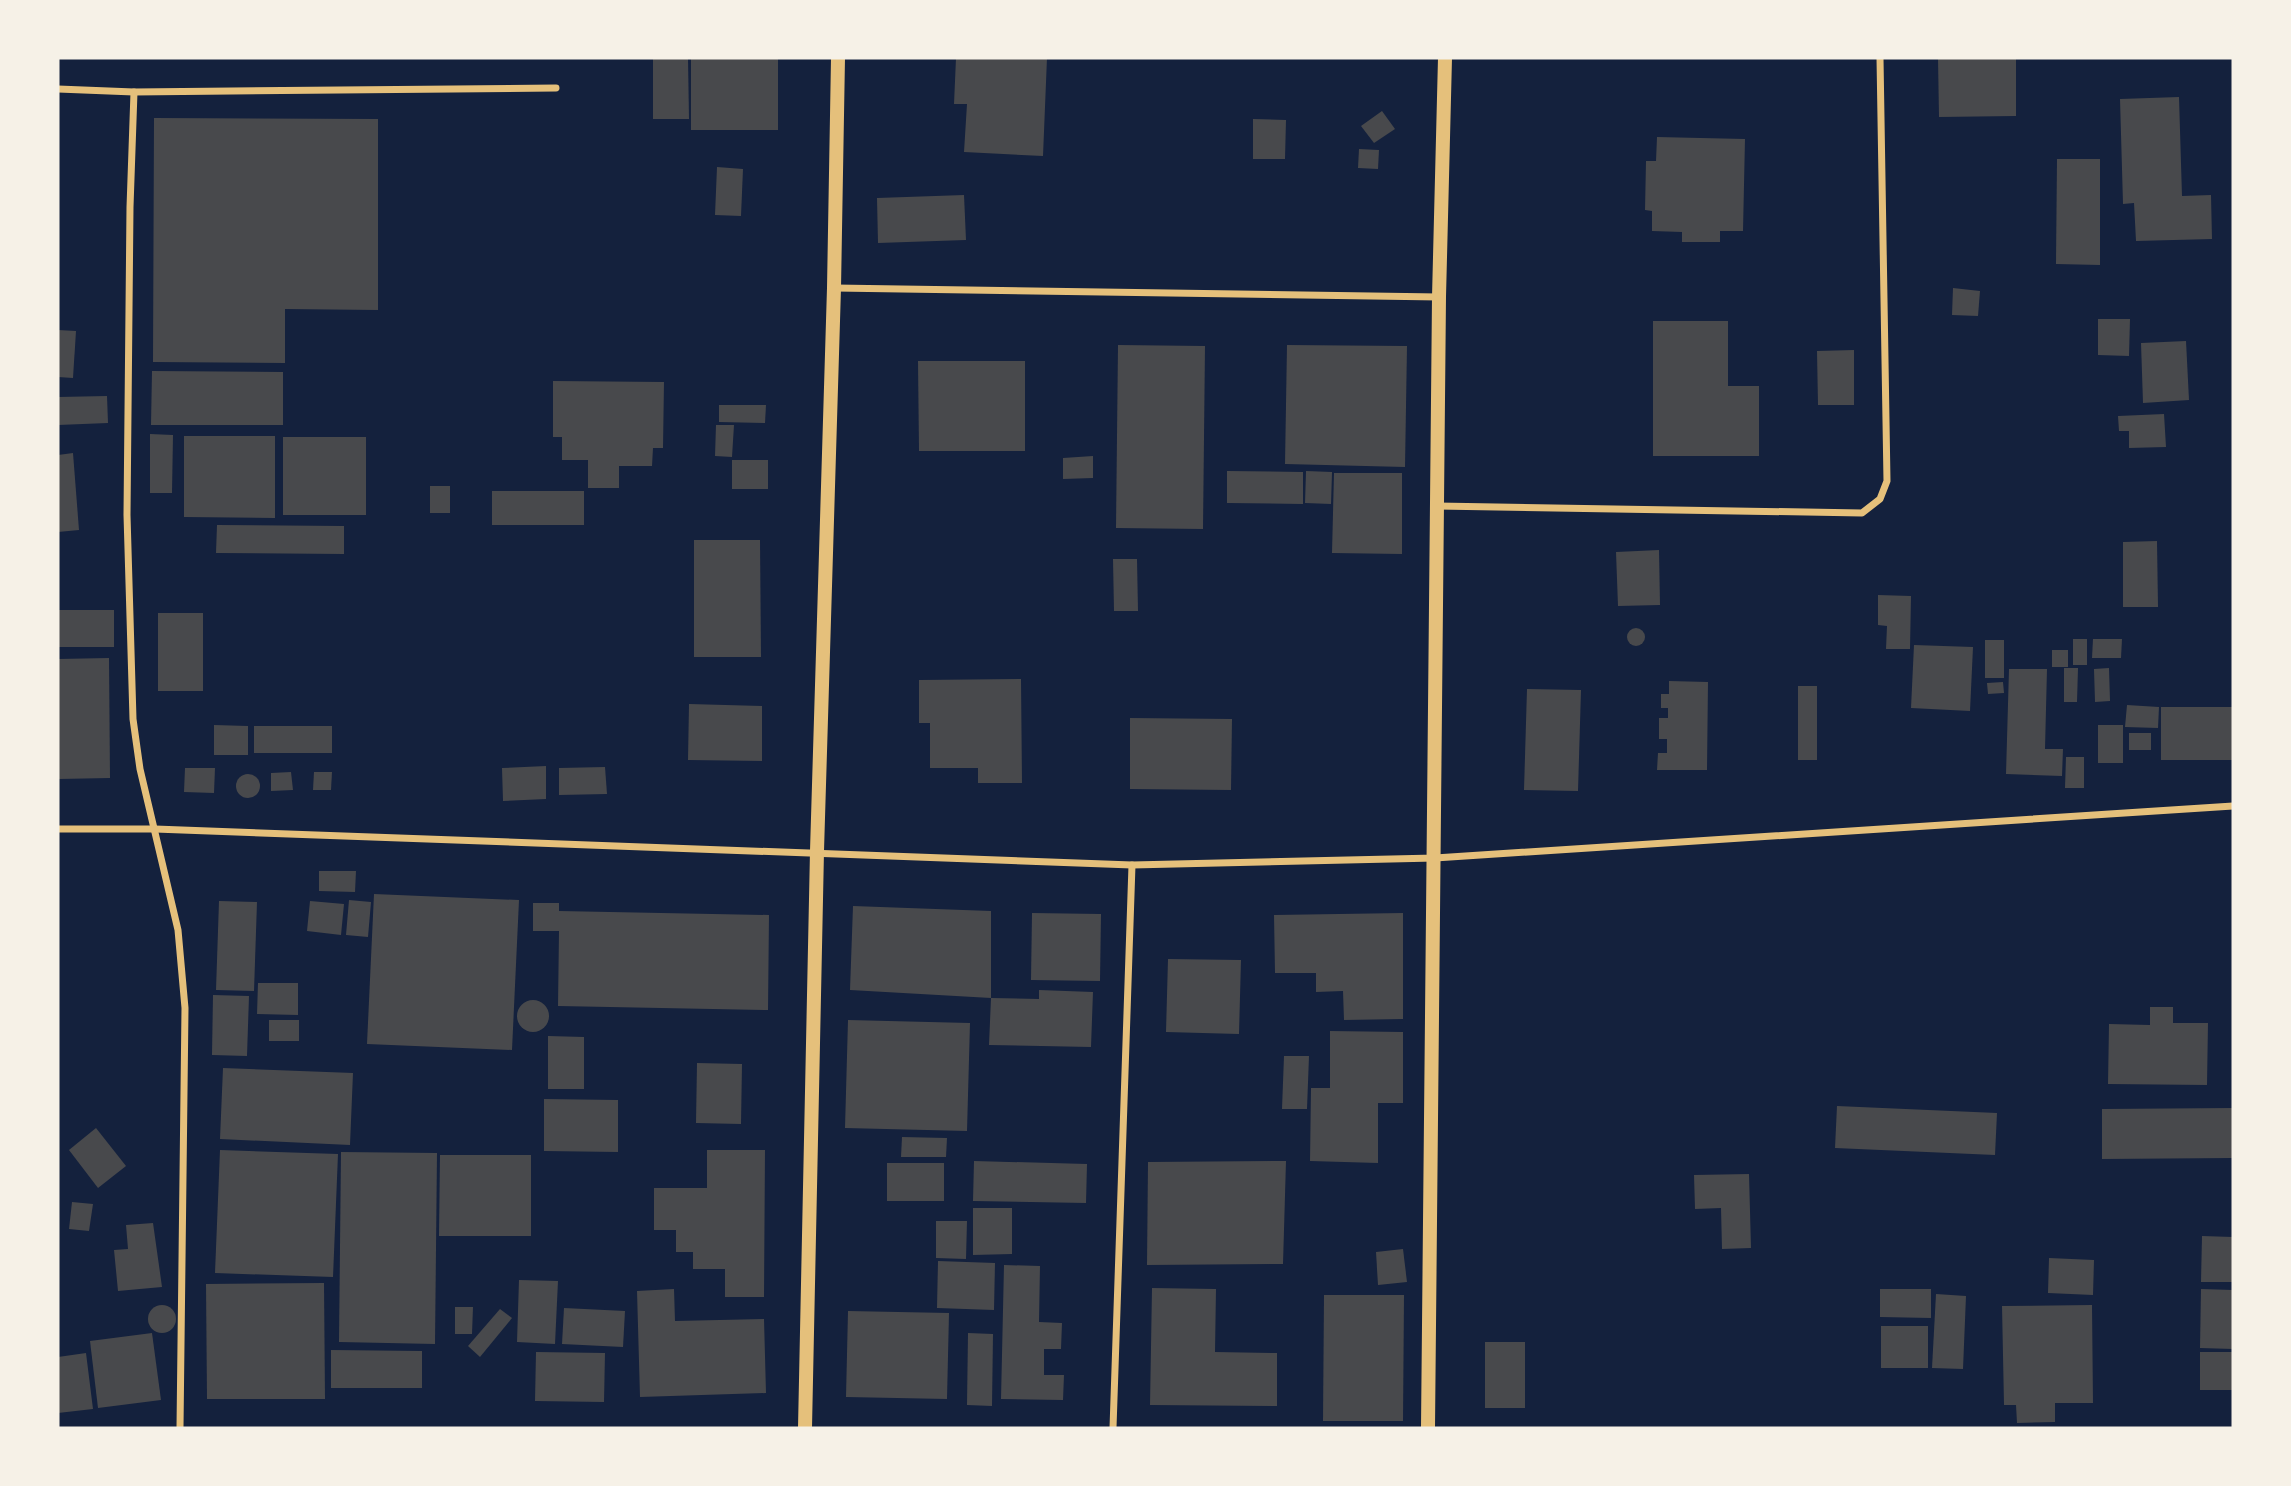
<svg xmlns="http://www.w3.org/2000/svg" width="2291" height="1486" font-family="Roboto,sans-serif">
  <style>
    .building { fill: #48494c }
    .lines { fill: none; stroke-linecap: round; stroke-linejoin: round }
    .minor { stroke: #e5c07b; stroke-width: 7 }
    .secondary { stroke: #e5c07b; stroke-width: 14 }
  </style>
  <rect width="100%" height="100%" fill="#14213d"/>
  <g class="building">
    <polygon points="653,58 688,58 689,119 653,119"/>
    <rect x="691" y="58" width="87" height="72"/>
    <polygon points="956,58 1047,58 1043,156 964,152 967,104 954,104"/>
    <polygon points="1938,58 2016,58 2016,116 1939,117"/>
    <polygon points="2179,97 2182,196 2211,195 2212,239 2136,241 2134,203 2123,204 2120,99"/>
    <polygon points="1382,111 1395,129 1374,143 1361,126"/>
    <polygon points="154,118 378,119 378,310 285,309 285,363 153,362"/>
    <polygon points="1253,119 1286,120 1285,159 1253,159"/>
    <polygon points="1657,137 1745,139 1743,231 1720,231 1720,242 1682,242 1682,232 1652,231 1652,211 1645,210 1646,161 1656,161"/>
    <polygon points="1359,149 1379,150 1378,169 1358,168"/>
    <polygon points="2057,159 2100,159 2100,265 2056,264"/>
    <polygon points="717,167 743,169 741,216 715,215"/>
    <polygon points="964,195 966,240 878,243 877,198"/>
    <polygon points="1953,288 1980,291 1978,316 1952,315"/>
    <polygon points="2098,319 2130,319 2129,356 2098,355"/>
    <polygon points="1653,321 1728,321 1728,386 1759,386 1759,456 1653,456"/>
    <polygon points="58,330 76,331 73,378 58,377"/>
    <polygon points="2186,341 2189,400 2143,403 2141,343"/>
    <polygon points="1118,345 1205,346 1203,529 1116,528"/>
    <polygon points="1287,345 1407,346 1405,467 1285,464"/>
    <polygon points="1854,350 1854,405 1818,405 1817,351"/>
    <polygon points="918,361 1025,361 1025,451 919,451"/>
    <polygon points="152,371 283,372 283,425 151,425"/>
    <polygon points="553,381 664,382 663,448 653,448 652,466 619,466 619,488 588,488 588,460 562,460 562,437 553,437"/>
    <polygon points="107,396 108,423 58,425 58,397"/>
    <polygon points="719,405 766,405 765,423 719,422"/>
    <polygon points="2164,414 2166,447 2129,448 2129,431 2119,431 2118,416"/>
    <polygon points="716,425 734,425 732,457 715,456"/>
    <polygon points="150,434 173,435 172,493 150,493"/>
    <polygon points="184,436 275,436 275,518 184,517"/>
    <rect x="283" y="437" width="83" height="78"/>
    <polygon points="73,453 79,530 58,532 58,455"/>
    <polygon points="1093,456 1093,478 1063,479 1063,458"/>
    <rect x="732" y="460" width="36" height="29"/>
    <polygon points="1227,471 1303,472 1303,504 1227,503"/>
    <polygon points="1306,471 1332,472 1331,504 1305,503"/>
    <polygon points="1334,473 1402,473 1402,554 1332,553"/>
    <rect x="430" y="486" width="20" height="27"/>
    <rect x="492" y="491" width="92" height="34"/>
    <polygon points="217,525 344,526 344,554 216,553"/>
    <polygon points="694,540 760,540 761,657 694,657"/>
    <polygon points="2157,541 2158,607 2123,607 2123,542"/>
    <polygon points="1659,550 1660,605 1618,606 1616,552"/>
    <polygon points="1113,559 1137,559 1138,611 1114,611"/>
    <polygon points="1878,595 1911,596 1910,649 1886,649 1887,626 1878,625"/>
    <rect x="58" y="610" width="56" height="37"/>
    <rect x="158" y="613" width="45" height="78"/>
    <circle cx="1636" cy="637" r="9"/>
    <rect x="2073" y="639" width="14" height="26"/>
    <polygon points="2093,639 2122,639 2121,658 2092,658"/>
    <rect x="1985" y="640" width="19" height="38"/>
    <polygon points="1914,645 1973,647 1970,711 1911,708"/>
    <rect x="2052" y="650" width="16" height="17"/>
    <polygon points="109,658 110,778 59,779 58,659"/>
    <polygon points="2064,668 2078,668 2077,702 2064,702"/>
    <polygon points="2109,668 2110,701 2095,702 2094,669"/>
    <polygon points="2009,669 2047,669 2045,749 2063,749 2062,776 2006,774"/>
    <polygon points="1021,679 1022,783 978,783 978,768 930,768 930,723 919,723 919,680"/>
    <polygon points="1669,681 1708,682 1707,770 1657,770 1658,753 1667,753 1667,739 1659,739 1659,718 1668,718 1668,708 1661,708 1661,694 1669,694"/>
    <polygon points="2003,682 2004,693 1988,694 1987,683"/>
    <rect x="1798" y="686" width="19" height="74"/>
    <polygon points="1527,689 1581,690 1578,791 1524,790"/>
    <polygon points="689,704 762,706 762,761 688,760"/>
    <polygon points="2127,705 2159,707 2158,728 2125,727"/>
    <rect x="2161" y="707" width="72" height="53"/>
    <polygon points="1130,718 1232,719 1231,790 1130,789"/>
    <polygon points="214,725 248,726 248,755 214,755"/>
    <rect x="2098" y="725" width="25" height="38"/>
    <rect x="254" y="726" width="78" height="27"/>
    <rect x="2129" y="733" width="22" height="17"/>
    <polygon points="2066,757 2084,757 2084,788 2065,788"/>
    <polygon points="546,766 546,799 503,801 502,768"/>
    <polygon points="605,767 607,794 559,795 559,768"/>
    <polygon points="185,768 215,768 214,793 184,792"/>
    <polygon points="291,772 293,790 271,791 271,773"/>
    <polygon points="314,772 332,772 331,790 313,790"/>
    <circle cx="248" cy="786" r="12"/>
    <polygon points="319,871 356,871 355,892 319,891"/>
    <polygon points="374,894 519,900 512,1050 367,1044"/>
    <polygon points="349,900 371,902 368,937 346,935"/>
    <polygon points="219,901 257,902 254,991 216,990"/>
    <polygon points="310,901 344,904 341,935 307,931"/>
    <polygon points="533,903 559,903 559,911 769,915 768,1010 558,1006 559,931 533,931"/>
    <polygon points="853,906 991,911 991,998 850,990"/>
    <polygon points="1032,913 1101,914 1100,981 1031,980"/>
    <polygon points="1403,913 1403,1019 1344,1020 1343,991 1316,992 1316,973 1275,973 1274,915"/>
    <polygon points="1168,959 1241,960 1239,1034 1166,1032"/>
    <polygon points="258,983 298,983 298,1015 257,1014"/>
    <polygon points="1039,990 1093,992 1091,1047 989,1045 991,998 1039,999"/>
    <polygon points="213,995 249,996 247,1056 212,1055"/>
    <circle cx="533" cy="1016" r="16"/>
    <polygon points="2150,1007 2173,1007 2173,1023 2208,1023 2207,1085 2108,1084 2109,1024 2150,1025"/>
    <rect x="269" y="1020" width="30" height="21"/>
    <polygon points="848,1020 970,1023 967,1131 845,1128"/>
    <polygon points="1330,1031 1403,1032 1403,1103 1378,1103 1378,1163 1310,1161 1311,1088 1330,1088"/>
    <polygon points="548,1036 584,1037 584,1089 548,1089"/>
    <polygon points="1284,1056 1309,1056 1307,1109 1282,1109"/>
    <polygon points="697,1063 742,1064 741,1124 696,1123"/>
    <polygon points="223,1068 353,1073 350,1145 220,1139"/>
    <polygon points="544,1099 618,1100 618,1152 544,1151"/>
    <polygon points="1837,1106 1997,1113 1995,1155 1835,1148"/>
    <polygon points="2233,1108 2233,1158 2102,1159 2102,1109"/>
    <polygon points="96,1128 126,1166 98,1188 69,1150"/>
    <polygon points="902,1137 947,1138 946,1157 901,1157"/>
    <polygon points="220,1150 338,1154 333,1277 215,1273"/>
    <polygon points="707,1150 765,1150 764,1297 725,1297 725,1269 693,1269 693,1252 676,1252 676,1230 654,1230 654,1188 707,1188"/>
    <polygon points="341,1152 437,1153 435,1344 339,1342"/>
    <polygon points="440,1155 531,1155 531,1236 439,1236"/>
    <polygon points="974,1161 1087,1164 1086,1203 973,1201"/>
    <polygon points="1286,1161 1283,1264 1147,1265 1148,1162"/>
    <rect x="887" y="1163" width="57" height="38"/>
    <polygon points="1749,1174 1751,1248 1722,1249 1721,1208 1695,1209 1694,1175"/>
    <polygon points="72,1202 93,1204 89,1231 69,1229"/>
    <polygon points="973,1208 1012,1208 1012,1254 973,1255"/>
    <polygon points="936,1221 967,1221 966,1259 936,1258"/>
    <polygon points="153,1223 162,1287 118,1291 114,1250 128,1249 126,1225"/>
    <polygon points="2202,1236 2233,1237 2233,1282 2201,1282"/>
    <polygon points="1403,1249 1407,1282 1378,1285 1376,1252"/>
    <polygon points="2049,1258 2094,1260 2093,1295 2048,1293"/>
    <polygon points="938,1261 995,1263 994,1310 937,1308"/>
    <polygon points="1004,1265 1040,1266 1039,1322 1062,1323 1061,1349 1044,1349 1044,1375 1064,1375 1063,1400 1001,1399"/>
    <polygon points="519,1280 558,1281 555,1344 517,1342"/>
    <polygon points="324,1283 325,1399 207,1399 206,1284"/>
    <polygon points="1152,1288 1216,1289 1215,1352 1277,1353 1277,1406 1150,1405"/>
    <polygon points="674,1289 675,1321 764,1319 766,1393 640,1397 637,1291"/>
    <polygon points="1880,1289 1931,1289 1931,1318 1880,1317"/>
    <polygon points="2201,1289 2233,1290 2233,1349 2200,1348"/>
    <polygon points="1936,1294 1966,1296 1963,1369 1932,1368"/>
    <polygon points="1324,1295 1404,1295 1403,1421 1323,1421"/>
    <polygon points="2092,1305 2093,1403 2055,1403 2055,1422 2017,1423 2016,1405 2004,1405 2002,1306"/>
    <circle cx="162" cy="1319" r="14"/>
    <polygon points="455,1307 473,1307 472,1334 455,1334"/>
    <polygon points="564,1308 625,1311 623,1347 562,1344"/>
    <polygon points="500,1309 512,1318 480,1357 468,1346"/>
    <polygon points="848,1311 949,1313 947,1399 846,1397"/>
    <rect x="1881" y="1326" width="47" height="42"/>
    <polygon points="152,1333 161,1400 98,1408 90,1341"/>
    <polygon points="968,1333 993,1334 992,1406 967,1405"/>
    <rect x="1485" y="1342" width="40" height="66"/>
    <polygon points="331,1350 422,1351 422,1388 331,1388"/>
    <polygon points="536,1352 605,1353 604,1402 535,1401"/>
    <rect x="2200" y="1352" width="33" height="38"/>
    <polygon points="86,1353 93,1409 58,1413 58,1357"/>
  </g>
  <g class="lines">
    <g class="minor">
      <polyline points="58,89 134,92 556,88"/>
      <polyline points="134,92 130,207 127,515 133,719 140,769 178,930 185,1008 180,1428"/>
      <polyline points="835,288 1439,297"/>
      <polyline points="1437,506 1862,513 1880,499 1887,481 1880,58"/>
      <polyline points="58,829 155,829 1132,865 1435,858 2233,806"/>
      <polyline points="1113,1428 1132,865"/>
    </g>
    <g class="secondary">
      <polyline points="805,1428 817,851 834,288 838,58"/>
      <polyline points="1428,1428 1439,297 1445,58"/>
    </g>
  </g>
  <rect width="2291" height="1486" fill="none" stroke="#f6f1e7" stroke-width="119"/>
</svg>
